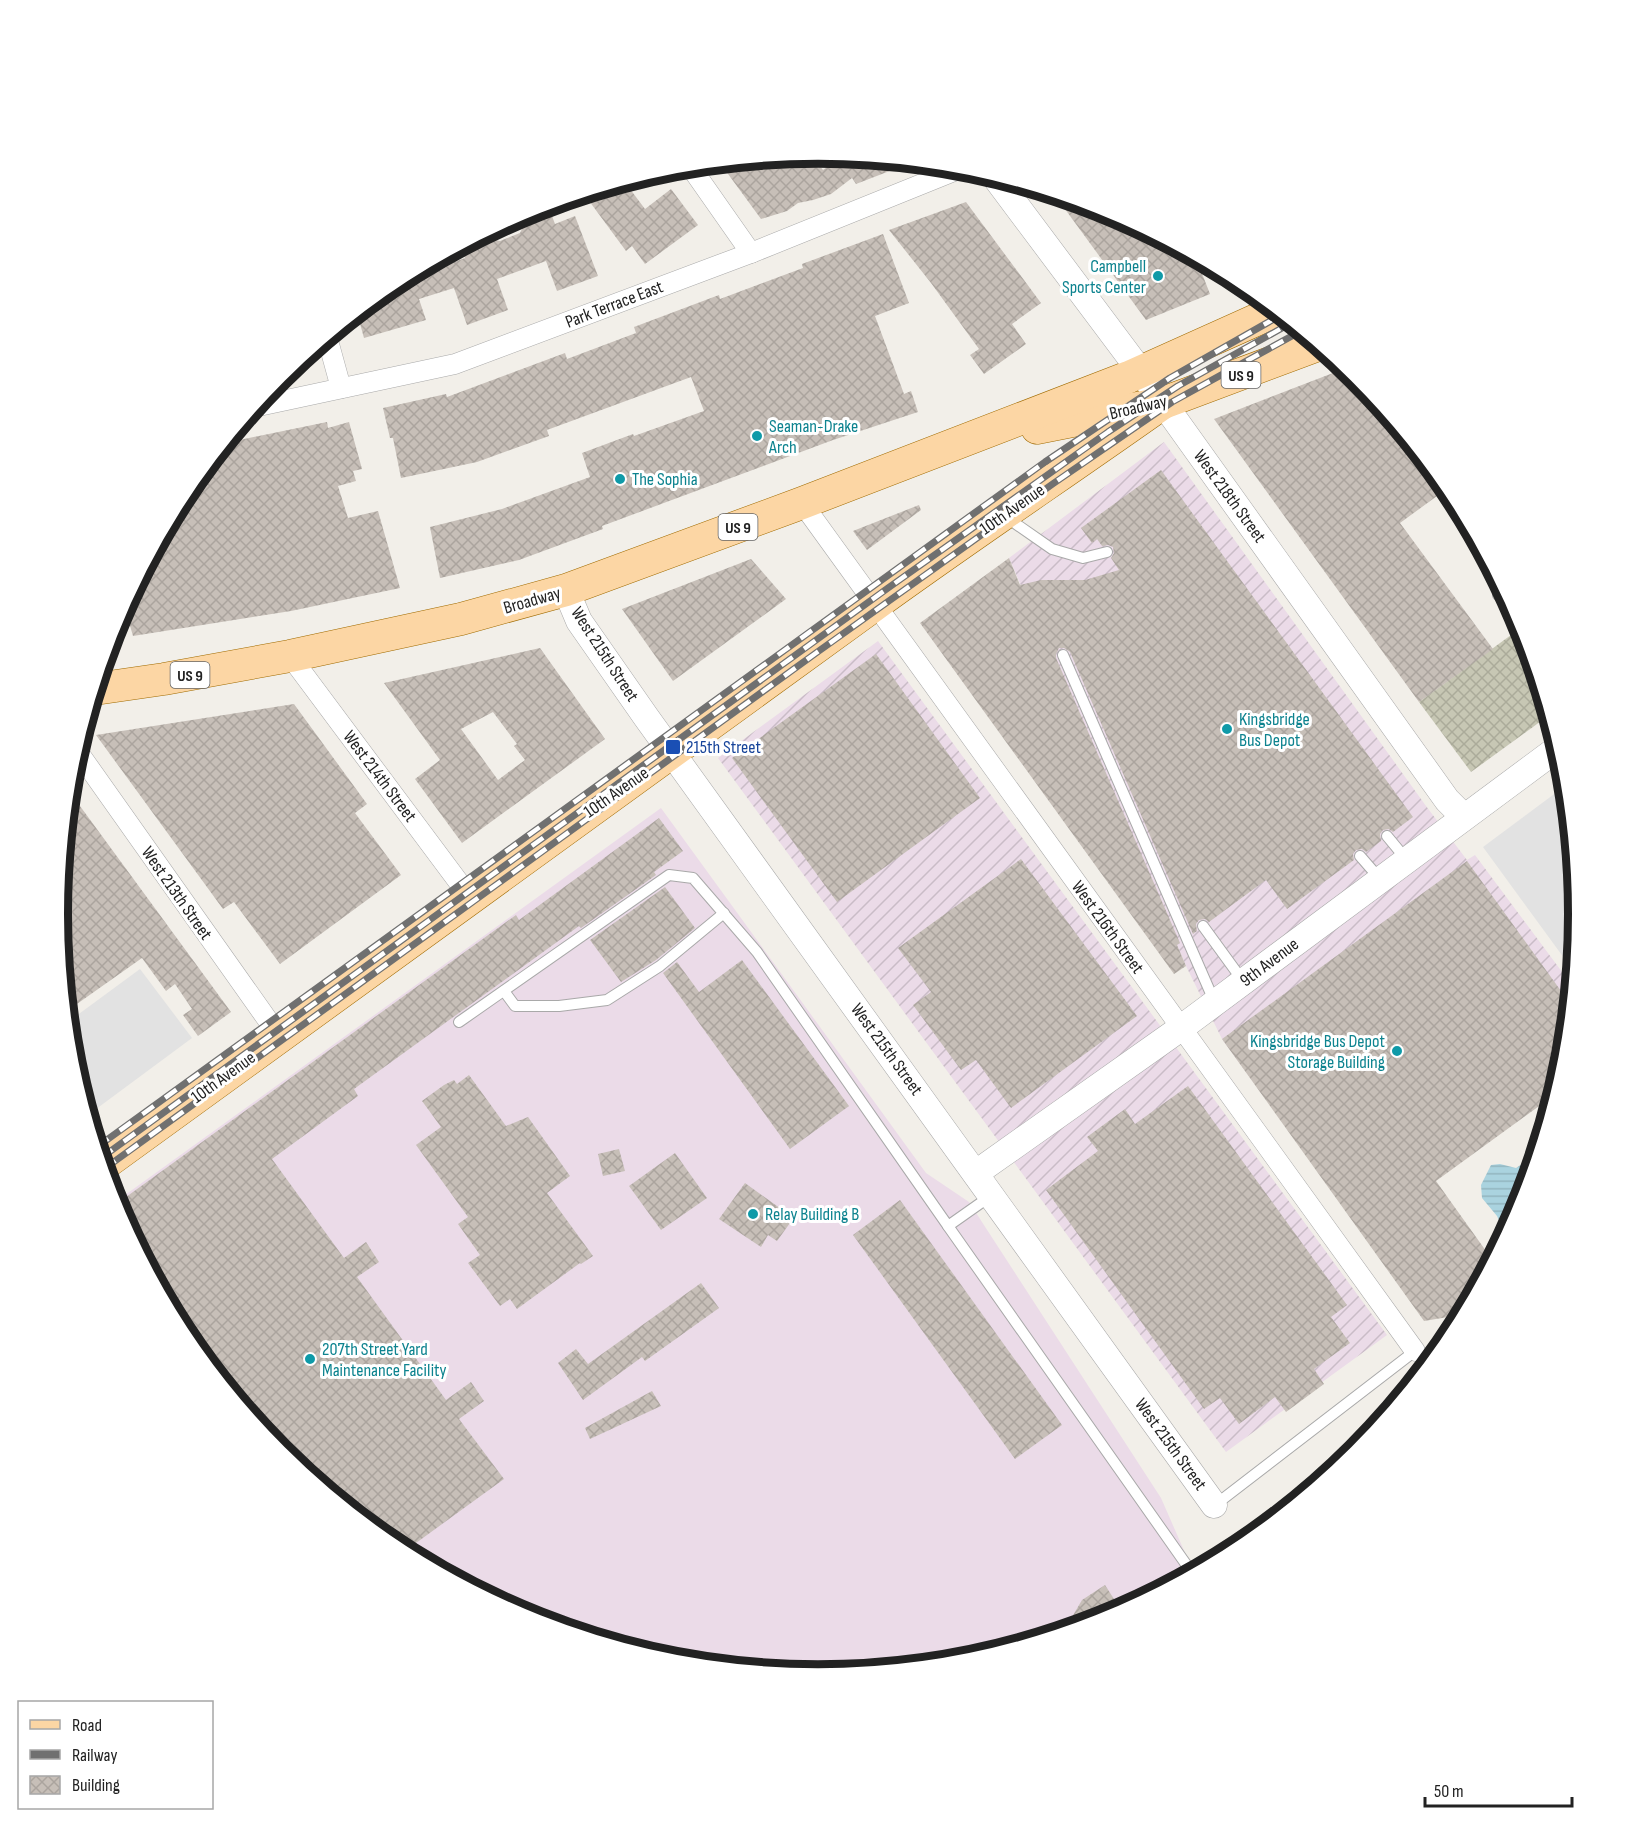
<svg xmlns="http://www.w3.org/2000/svg" width="1635" height="1827" font-family="'Sofia Sans Condensed',sans-serif">
  <style>
    .industrial { fill: url(#industrial-furrows) }
    .railway { fill: #ebdbe8 }
    .construction { fill: url(#construction-cross-hatch) }
    .parking { fill: #e2e2e2 }
    .water { fill: url(#water-rules) }
    .building { fill: url(#building-cross-hatch); fill-rule: evenodd }
    .lines { fill: none; stroke-linecap: round; stroke-linejoin: round }
    .service-casing { stroke: #a9a9a9; stroke-width: 12 }
    .minor-casing { stroke: #a9a9a9; stroke-width: 21 }
    .tertiary-casing { stroke: #a9a9a9; stroke-width: 27 }
    .primary-casing { stroke: #a06b00; stroke-width: 33 }
    .service { stroke: #fff; stroke-width: 10 }
    .minor { stroke: #fff; stroke-width: 20 }
    .tertiary { stroke: #fff; stroke-width: 26 }
    .primary { stroke: #fcd6a4; stroke-width: 32 }
    .rail-casing { stroke: #707070; stroke-width: 7 }
    .rail { stroke: #fff; stroke-width: 4.5; stroke-dasharray: 14; stroke-linecap: butt }
    .culture-dot { fill: #0f9aa8; stroke: #fff; stroke-width: 2 }
    .transit-dot { fill: #1a4fb4; stroke: #fff; stroke-width: 2 }
    .labels { text-anchor: middle; stroke-width: 6; stroke-linejoin: round; paint-order: stroke }
    .shield { fill: #fff; stroke: #646464; stroke-width: 1.5 }
    .shield-label { font-size: 16px; font-weight: bold; fill: #222 }
    .culture-label { font-size: 18px; fill: #0d838f; stroke: #fff; text-anchor: start }
    .street-label { font-size: 18px; fill: #222; stroke: #fff }
    .transit-label { font-size: 18px; fill: #164399; stroke: #fff; text-anchor: start }
    .rim { fill: none; stroke: #222; stroke-width: 8 }
  </style>
  <defs>
    <pattern id="industrial-furrows" width="10" height="10" patternUnits="userSpaceOnUse" patternTransform="scale(1.5)"><rect width="10" height="10" fill="#ebdbe8"/><path d="M-1 1l2-2M0 10L10 0M9 11l2-2" fill="none" stroke="#c9bcc7"/></pattern>
    <pattern id="construction-cross-hatch" width="8" height="8" patternUnits="userSpaceOnUse" patternTransform="scale(1.5)"><rect width="8" height="8" fill="#c7c7b4"/><path d="M0 0l8 8M0 8l8-8" fill="none" stroke="#abab9a"/></pattern>
    <pattern id="water-rules" width="6" height="5" patternUnits="userSpaceOnUse" patternTransform="scale(1.5)"><rect width="6" height="5" fill="#aad3df"/><path d="M0 2.5h6" fill="none" stroke="#92b5bf"/></pattern>
    <pattern id="building-cross-hatch" width="8" height="8" patternUnits="userSpaceOnUse" patternTransform="scale(1.5)"><rect width="8" height="8" fill="#c7bfb8"/><path d="M0 0l8 8M0 8l8-8" fill="none" stroke="#aba49e"/></pattern>
  </defs>
  <rect width="100%" height="100%" fill="#f2efe9"/>
  <g class="industrial">
    <polygon points="1164,442 1426,806 1467,860 1475,855 1571,984 1563,1062 1553,1095 1361,1230 1222,1039 1186,966 1009,558"/>
    <polygon points="878,641 1387,1335 1226,1452 718,758"/>
  </g>
  <polygon class="railway" points="661,808 926,1173 969,1202 1161,1498 1193,1571 1108,1616 966,1659 817,1674 669,1659 526,1616 395,1546 280,1451 185,1336 114,1203"/>
  <polygon class="construction" points="1522,627 1548,716 1471,772 1419,702"/>
  <g class="parking">
    <polygon points="1565,786 1578,914 1572,969 1483,847"/>
    <polygon points="140,969 192,1038 88,1115 72,1062 68,1022"/>
  </g>
  <polygon class="water" points="1525,1162 1532,1165 1520,1205 1505,1233 1497,1216 1482,1198 1481,1185 1491,1165 1500,1164 1516,1168"/>
  <g class="building">
    <polygon points="811,154 823,170 843,155 913,162 856,184 852,178 831,194 813,200 798,203 787,211 761,219 720,163"/>
    <polygon points="624,181 645,209 671,189 698,225 645,264 632,246 626,251 584,194"/>
    <polygon points="1054,194 1109,211 1196,258 1210,294 1146,320"/>
    <polygon points="966,202 1041,303 1012,324 1026,344 984,374 970,355 979,349 931,283 889,230"/>
    <polygon points="552,216 555,224 575,216 598,276 557,291 546,261 497,279 508,310 467,325 454,288 419,299 426,320 364,338 357,313 395,281 419,268 421,274 465,258 462,250 490,239 500,241 520,233 523,227"/>
    <polygon points="883,234 909,303 875,316 904,394 911,391 918,412 833,440 602,526 603,529 519,560 440,578 430,527 502,509 590,477 582,453 633,434 634,436 704,411 691,377 547,430 549,436 477,462 401,478 393,438 390,438 383,408 446,394 447,397 565,353 567,359 636,333 634,327 719,295 720,299 803,268 802,264"/>
    <polygon points="1346,368 1355,376 1448,488 1400,523 1493,649 1419,702 1214,419"/>
    <polygon points="327,422 328,428 349,422 362,469 353,471 356,481 338,486 348,518 378,511 400,588 291,611 133,636 124,605 185,491 192,482 206,481 204,468 225,443"/>
    <polygon points="1161,470 1413,817 1393,832 1389,829 1383,830 1380,834 1381,841 1366,852 1362,849 1356,850 1353,854 1354,860 1287,909 1266,880 1209,922 1205,919 1199,920 1196,924 1197,931 1193,934 1070,652 1064,648 1059,648 1056,654 1056,658 1180,943 1177,945 1186,966 1174,974 920,623 1009,558 1020,585 1041,580 1085,580 1119,570 1111,558 1114,553 1113,547 1108,545 1102,546 1097,539 1092,543 1081,528"/>
    <polygon points="919,505 921,510 867,550 853,531"/>
    <polygon points="751,559 786,599 673,681 622,609"/>
    <path d="M540,648L605,739L462,843L415,779L440,760L384,683ZM493,712L517,744L514,746L525,760L498,780L461,729Z"/>
    <polygon points="876,654 980,798 837,902 732,758"/>
    <polygon points="294,704 367,804 355,813 401,875 280,964 234,902 223,909 96,735"/>
    <polygon points="69,791 231,1012 198,1036 183,1015 192,1009 175,984 166,991 142,958 67,1011 57,913"/>
    <polygon points="659,818 683,851 654,872 656,875 581,928 579,926 354,1089 358,1096 272,1159 344,1258 366,1242 379,1262 357,1277 446,1400 471,1382 484,1401 459,1419 504,1479 405,1551 395,1546 280,1451 185,1336 115,1205 516,915 519,920"/>
    <polygon points="1021,859 1137,1016 1011,1108 976,1060 961,1070 913,1005 931,992 898,948"/>
    <polygon points="1467,861 1569,1002 1563,1062 1553,1096 1436,1181 1491,1258 1464,1309 1454,1316 1424,1321 1222,1039"/>
    <polygon points="665,887 695,928 656,960 621,982 590,940"/>
    <polygon points="742,960 849,1106 790,1149 663,973 677,962 699,992"/>
    <polygon points="469,1075 506,1126 528,1117 570,1176 547,1193 593,1256 581,1264 580,1263 517,1309 510,1299 500,1306 468,1263 480,1255 458,1224 468,1217 416,1145 441,1127 422,1101 444,1085 454,1080 457,1084"/>
    <polygon points="1188,1086 1347,1305 1331,1317 1350,1343 1314,1369 1324,1384 1286,1412 1275,1397 1239,1424 1220,1398 1204,1409 1046,1190 1098,1151 1087,1137 1125,1109 1135,1124"/>
    <polygon points="619,1149 625,1171 603,1176 598,1154"/>
    <polygon points="675,1153 707,1198 661,1230 629,1186"/>
    <polygon points="745,1183 784,1211 781,1217 790,1223 777,1241 768,1235 761,1247 719,1219"/>
    <polygon points="900,1200 1062,1425 1015,1459 853,1235"/>
    <polygon points="701,1283 719,1308 645,1361 642,1357 583,1400 558,1363 576,1349 588,1364"/>
    <polygon points="652,1391 661,1406 590,1439 585,1428"/>
    <polygon points="1105,1585 1121,1610 1108,1616 1065,1629 1082,1600"/>
  </g>
  <g class="lines">
    <g class="service-casing">
      <g id="service">
        <polyline points="1006,517 1052,549 1083,558 1107,552"/>
        <polyline points="1498,595 1502,589"/>
        <polyline points="1063,655 1215,1003"/>
        <polyline points="1387,836 1406,859"/>
        <polyline points="1360,856 1380,879"/>
        <polyline points="1203,926 1243,981"/>
        <polyline points="504,991 515,1006 559,1006 607,1000 660,966 724,913"/>
        <polyline points="459,1022 669,875 693,878 757,952 948,1226 992,1195"/>
        <polyline points="948,1226 1188,1567"/>
        <polyline points="1215,1505 1415,1351"/>
      </g>
    </g>
    <g class="minor-casing">
      <g id="minor">
        <polyline points="690,166 751,253"/>
        <polyline points="327,337 341,388"/>
        <polyline points="254,407 455,364 751,253 964,167"/>
        <polyline points="802,503 1415,1351"/>
        <polyline points="290,656 469,896"/>
        <polyline points="76,749 279,1036"/>
      </g>
    </g>
    <g class="tertiary-casing">
      <g id="tertiary">
        <polyline points="995,177 1141,372 1447,800 1463,816"/>
        <polyline points="566,590 579,621 646,717 1214,1505"/>
        <polyline points="976,1173 1181,1028 1558,748"/>
      </g>
    </g>
    <g class="primary-casing">
      <g id="primary">
        <polyline points="1037,428 1163,403 1318,345"/>
        <polyline points="95,689 164,679 290,656 461,619 566,590 802,503 1129,377 1276,311"/>
        <path d="M103,1165C359,978 615,791 873,606C968,537 1067,471 1163,403"/>
      </g>
    </g>
    <use href="#service" class="service"/>
    <use href="#minor" class="minor"/>
    <use href="#tertiary" class="tertiary"/>
    <use href="#primary" class="primary"/>
    <g class="rail-casing">
      <g id="rail">
        <polyline points="97,1147 1045,462 1170,378 1281,315"/>
        <polyline points="101,1158 888,588 1108,432 1178,386 1291,323"/>
        <polyline points="104,1169 816,653 1054,483 1172,402 1301,331"/>
      </g>
    </g>
    <use href="#rail" class="rail"/>
  </g>
  <g class="culture-dot">
    <circle cx="1158" cy="276" r="6"/>
    <circle cx="757" cy="436" r="6"/>
    <circle cx="620" cy="479" r="6"/>
    <circle cx="1227" cy="729" r="6"/>
    <circle cx="1397" cy="1051" r="6"/>
    <circle cx="753" cy="1214" r="6"/>
    <circle cx="310" cy="1359" r="6"/>
  </g>
  <rect class="transit-dot" x="665" y="739" width="16" height="16" rx="3"/>
  <g class="labels">
    <g class="shield">
      <rect x="1221.5" y="362" width="39" height="26" rx="4.5"/>
      <rect x="718.5" y="514" width="39" height="26" rx="4.5"/>
      <rect x="170.5" y="662" width="39" height="26" rx="4.5"/>
    </g>
    <g class="shield-label">
      <text x="1241" y="381">US 9</text>
      <text x="738" y="533">US 9</text>
      <text x="190" y="681">US 9</text>
    </g>
    <g class="culture-label">
      <text x="1146" y="272" text-anchor="end">Campbell<tspan x="1146" dy="21">Sports Center</tspan></text>
      <text x="769" y="432">Seaman-Drake<tspan x="769" dy="21">Arch</tspan></text>
      <text x="632" y="485">The Sophia</text>
      <text x="1239" y="725">Kingsbridge<tspan x="1239" dy="21">Bus Depot</tspan></text>
      <text x="1385" y="1047" text-anchor="end">Kingsbridge Bus Depot<tspan x="1385" dy="21">Storage Building</tspan></text>
      <text x="765" y="1220">Relay Building B</text>
      <text x="322" y="1355">207th Street Yard<tspan x="322" dy="21">Maintenance Facility</tspan></text>
    </g>
    <g class="street-label">
      <text transform="translate(614 304) rotate(-21)" y="6">Park Terrace East</text>
      <text transform="translate(1138 407) rotate(-13)" y="6">Broadway</text>
      <text transform="translate(1230 496) rotate(54)" y="6">West 218th Street</text>
      <text transform="translate(1012 509) rotate(-35)" y="6">10th Avenue</text>
      <text transform="translate(532 600) rotate(-16)" y="6">Broadway</text>
      <text transform="translate(605 654) rotate(57)" y="6">West 215th Street</text>
      <text transform="translate(380 776) rotate(53)" y="6">West 214th Street</text>
      <text transform="translate(616 792) rotate(-35)" y="6">10th Avenue</text>
      <text transform="translate(177 893) rotate(55)" y="6">West 213th Street</text>
      <text transform="translate(1108 927) rotate(54)" y="6">West 216th Street</text>
      <text transform="translate(1269 962) rotate(-37)" y="6">9th Avenue</text>
      <text transform="translate(887 1049) rotate(54)" y="6">West 215th Street</text>
      <text transform="translate(223 1077) rotate(-36)" y="6">10th Avenue</text>
      <text transform="translate(1171 1444) rotate(54)" y="6">West 215th Street</text>
    </g>
    <g class="transit-label">
      <text x="686" y="753">215th Street</text>
    </g>
  </g>
  <path d="M0 0H1635V1827H0ZM68 914a750 750 0 1 1 1500 0a750 750 0 1 1-1500 0Z" fill="#fff" fill-rule="evenodd"/>
  <path class="rim" d="M68 914a750 750 0 1 1 1500 0a750 750 0 1 1-1500 0Z"/>
  <rect x="18" y="1701" width="195" height="108" fill="#ffffff" stroke="#a7a7a7" stroke-width="1.5"/>
  <rect x="30" y="1720" width="30" height="9" fill="#fcd6a4" stroke="#a7a7a7" stroke-width="1.5"/>
  <text x="72" y="1731" font-size="18" fill="#222222">Road</text>
  <rect x="30" y="1750" width="30" height="9" fill="#707070" stroke="#a7a7a7" stroke-width="1.5"/>
  <text x="72" y="1761" font-size="18" fill="#222222">Railway</text>
  <rect x="30" y="1776" width="30" height="18" fill="url(#building-cross-hatch)" stroke="#a7a7a7" stroke-width="1.5"/>
  <text x="72" y="1791" font-size="18" fill="#222222">Building</text>
  <path d="M1425 1797v9h147v-9" fill="none" stroke="#222222" stroke-width="3"/>
  <text x="1434" y="1797" font-size="18" fill="#222222" stroke="#ffffff" stroke-width="4.5" paint-order="stroke">50 m</text>
</svg>
